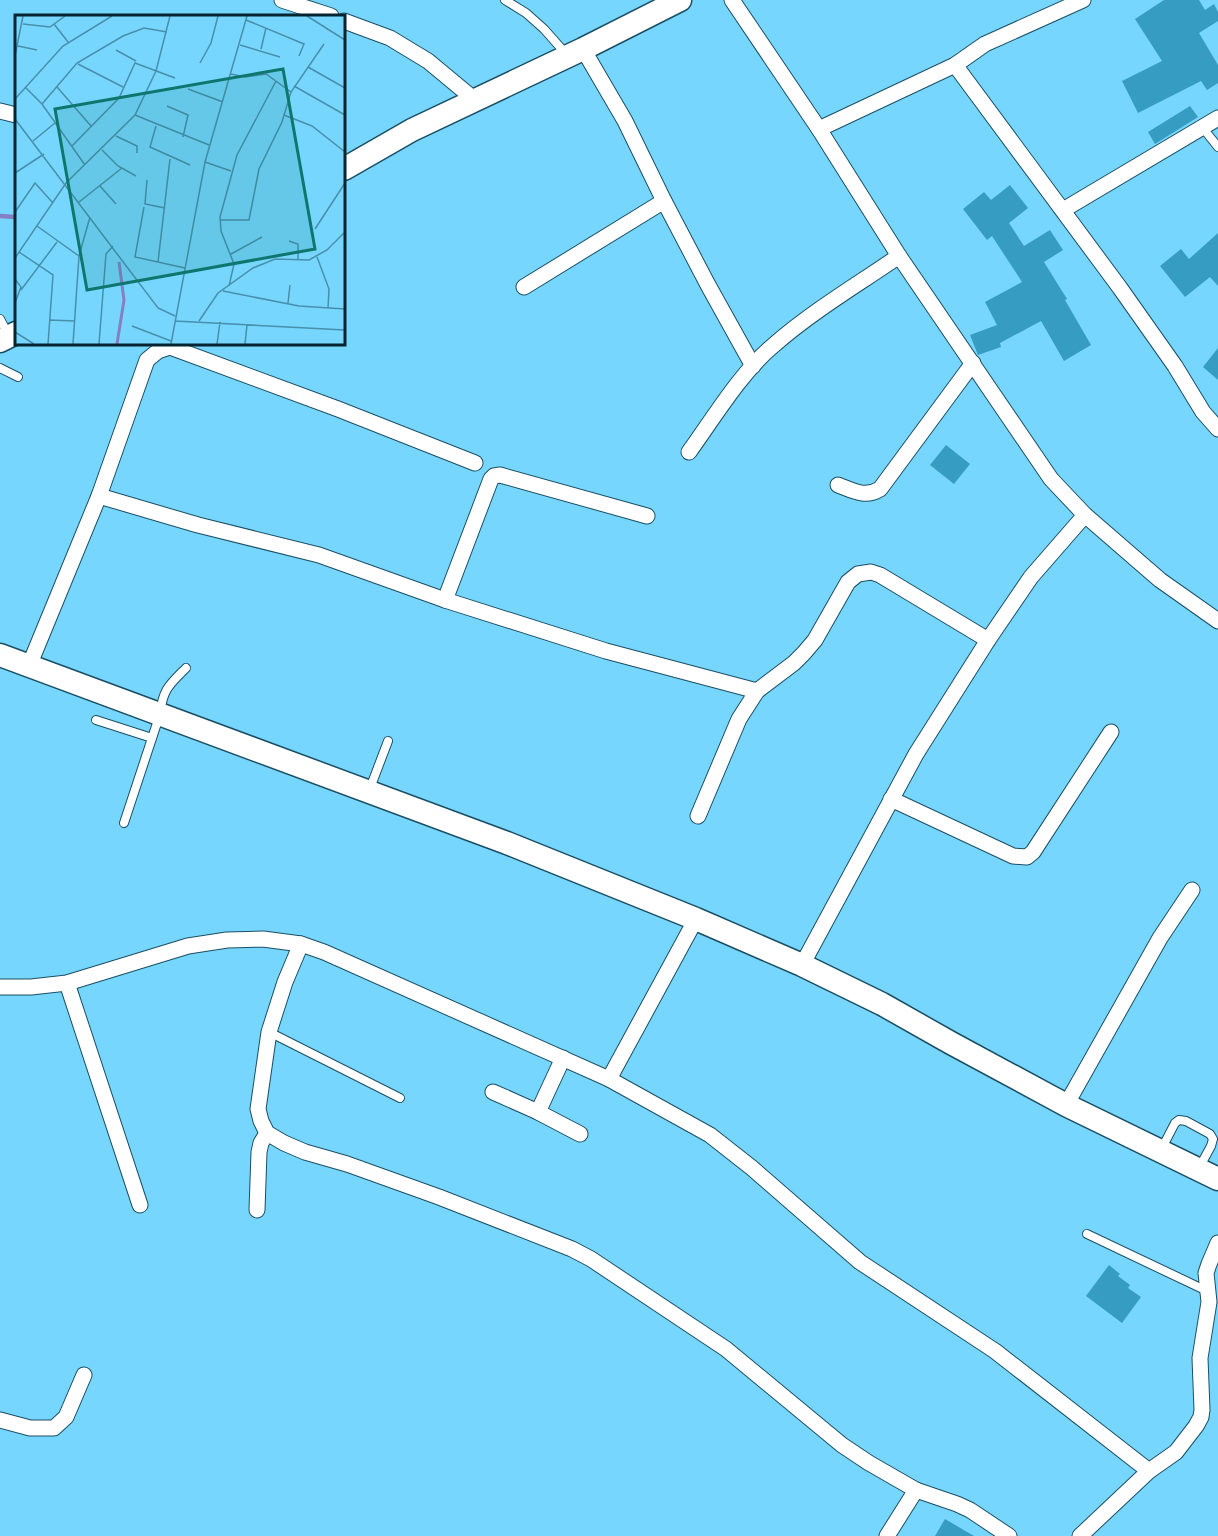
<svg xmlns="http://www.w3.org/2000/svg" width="1218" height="1536" font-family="'Archivo Narrow',sans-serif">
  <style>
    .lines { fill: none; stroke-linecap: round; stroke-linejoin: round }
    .stream { stroke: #8580c3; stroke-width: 4.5 }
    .building { fill: #379cc2 }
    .lane-casing { stroke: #1a4f63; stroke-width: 10 }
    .street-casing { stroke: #1a4f63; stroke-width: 17 }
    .secondary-casing { stroke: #1a4f63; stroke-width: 25 }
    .lane { stroke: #fff; stroke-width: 8 }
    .street { stroke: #fff; stroke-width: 15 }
    .secondary { stroke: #fff; stroke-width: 22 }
    .inset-river { fill: none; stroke: #8580c3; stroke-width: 3 }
    .inset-road { fill: none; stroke: #488fab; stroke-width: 1.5 }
    .view { fill: #0f766e; fill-opacity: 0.15; stroke: #0f766e; stroke-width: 3 }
    .inset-edge { fill: none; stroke: #04242f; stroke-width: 3 }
  </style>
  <rect width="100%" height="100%" fill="#76d6fe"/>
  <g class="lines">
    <polyline class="stream" points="0,216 16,217"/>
  </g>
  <g class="building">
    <polygon points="1164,0 1199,0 1205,10 1214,4 1218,12 1218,21 1199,33 1218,65 1218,83 1207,90 1201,81 1138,113 1122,81 1162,61 1135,19"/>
    <polygon points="1190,106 1198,117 1155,144 1148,132"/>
    <polygon points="1010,185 1028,208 1009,223 1024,246 1050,230 1063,250 1044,262 1067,299 1065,300 1091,345 1064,361 1041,321 1000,343 1001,347 978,355 970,335 997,325 985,302 1022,282 992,236 987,240 963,209 984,192 991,200"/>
    <polygon points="1218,233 1218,286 1210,277 1185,297 1160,266 1181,249 1189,259"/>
    <polygon points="1218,348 1218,380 1203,367"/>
    <polygon points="946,445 970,464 954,484 930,465"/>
    <polygon points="1109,1265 1120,1274 1118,1276 1130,1285 1128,1288 1141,1297 1122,1323 1086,1296"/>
    <polygon points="945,1519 974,1536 935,1536"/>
  </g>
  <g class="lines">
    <g class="lane-casing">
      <g id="lane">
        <polyline points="505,0 526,13 544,29 567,55"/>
        <polyline points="1202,127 1218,147"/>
        <polyline points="0,319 8,334"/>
        <polyline points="0,368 18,377"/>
        <polyline points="96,720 152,738"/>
        <polyline points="369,791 388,741"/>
        <path d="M124,823L160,714C163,689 169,685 186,668"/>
        <polyline points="269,1032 400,1098"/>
        <polyline points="1161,1150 1175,1123 1179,1120 1186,1121 1210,1134 1213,1139 1211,1146 1199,1168"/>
        <polyline points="1087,1234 1207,1291"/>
      </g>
    </g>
    <g class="street-casing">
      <g id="street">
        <polyline points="282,0 331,16"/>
        <polyline points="732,0 819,129 899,256 1051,479 1085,515 1160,580 1218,621"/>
        <polyline points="344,21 390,38 428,61 475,100"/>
        <polyline points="583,49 625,121 664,201 708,285 753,366"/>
        <polyline points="955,65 1120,288 1175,366 1203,412 1218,429"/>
        <polyline points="0,111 16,115"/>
        <polyline points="819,129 955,65 985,44 1083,0"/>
        <polyline points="1063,210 1218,118"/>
        <polyline points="524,287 664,201"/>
        <path d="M689,452C715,416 741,372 775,344C813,311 857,285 899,256"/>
        <path d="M838,485C854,491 865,498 880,489L973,363"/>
        <polyline points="99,496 198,525 319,555 445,600 606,651 757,691"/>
        <polyline points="445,600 491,479 494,476 500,475 647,516"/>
        <polyline points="29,666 99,496 147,360 158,351 170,347 338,409 475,463"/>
        <polyline points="891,799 1013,856 1027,857 1033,852 1111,732"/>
        <polyline points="698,816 739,719 757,691 794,663 804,653 815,640 848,582 858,574 871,572 880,575 988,640"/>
        <polyline points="301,944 285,982 269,1032 258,1109 261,1121 267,1133 284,1143 305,1152 347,1164 439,1197 572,1249 591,1259 726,1349 842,1445 869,1463 916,1490 957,1504 970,1510 1009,1536"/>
        <polyline points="802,965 916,754 988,640 1031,577 1085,515"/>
        <polyline points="67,983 140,1205"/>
        <polyline points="0,987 31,987 67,983 188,946 227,940 263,939 301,944 324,952 609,1079 710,1135 752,1168 860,1262 995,1351 1149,1471"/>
        <polyline points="609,1079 696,919"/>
        <polyline points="493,1092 538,1112 580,1134"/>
        <polyline points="1066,1105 1160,938 1192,890"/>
        <polyline points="538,1112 563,1058"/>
        <polyline points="257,1210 259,1152 261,1143 267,1133"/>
        <polyline points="0,1420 30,1428 54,1428 66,1417 84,1375"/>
        <polyline points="887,1536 916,1490"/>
        <polyline points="1080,1536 1149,1471 1176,1452 1196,1426 1201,1417 1202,1410 1200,1358 1209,1302 1206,1273 1209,1264 1218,1243"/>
      </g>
    </g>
    <g class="secondary-casing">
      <g id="secondary">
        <polyline points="344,169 412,130 583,49 680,0"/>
        <polyline points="0,341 16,333"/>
        <polyline points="0,655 507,843 696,919 802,965 882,1004 951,1043 1066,1105 1218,1179"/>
      </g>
    </g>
    <use href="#lane" class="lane"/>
    <use href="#street" class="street"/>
    <use href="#secondary" class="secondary"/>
  </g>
  <g transform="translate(15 15)">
    <rect width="330" height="330" fill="#76d6fe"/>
    <path class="inset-river" d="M102,329L109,285L104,247"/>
    <path class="inset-road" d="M292,1L330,25M231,5L289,29L284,41M8,9L35,12L50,1M39,9L53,27M225,30L265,42M3,31L22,35M246,34L251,13M101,35L121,46M0,41L8,1M185,48L196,28L203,1M63,49L108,72M293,52L330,73M216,59L230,62L251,59L276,77M279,71L330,100M42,72L76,111M11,73L27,89L70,150M173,74L208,87M0,84L48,31L97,1M27,89L62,48L108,21L129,13L152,17M152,91L173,100L168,122M120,100L194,130M269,100L297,111L330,137M0,104L143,293L160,301M141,111L135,132L175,150M101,121L122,131V138M18,126L40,108M57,131L104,83L120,48L160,63M87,135L103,151L121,161M190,147L216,156M0,158L29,139M132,165L130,189L150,193M85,171L101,189M64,187L107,153M129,192L120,242L170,253M0,197L20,168L38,188M205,205H234L244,154L267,107L276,77L309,29M22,211L64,241M300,214L330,168M274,226L283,229V245M4,237L38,260L33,329M216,239L247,222M302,242L314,274L313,293M0,243L51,168L120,100L141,56L155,1M143,247L155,144M0,264L6,272L0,288M214,271L219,249L206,216L205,202L222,140L261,66M6,275L42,227M208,276L284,291L330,294M273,288L275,270M34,305L60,306M160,306L330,315M184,306L203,278L238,253L260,244L294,245L312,235L330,217M117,311L156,326M0,317L19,329M58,329L64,241L75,202M84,329L91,239L98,231M156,329L190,147L232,1M202,329L205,307M230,329L232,310"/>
    <path class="view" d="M268,54L300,234L72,275L40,94Z"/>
    <rect width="330" height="330" class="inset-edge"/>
  </g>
</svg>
